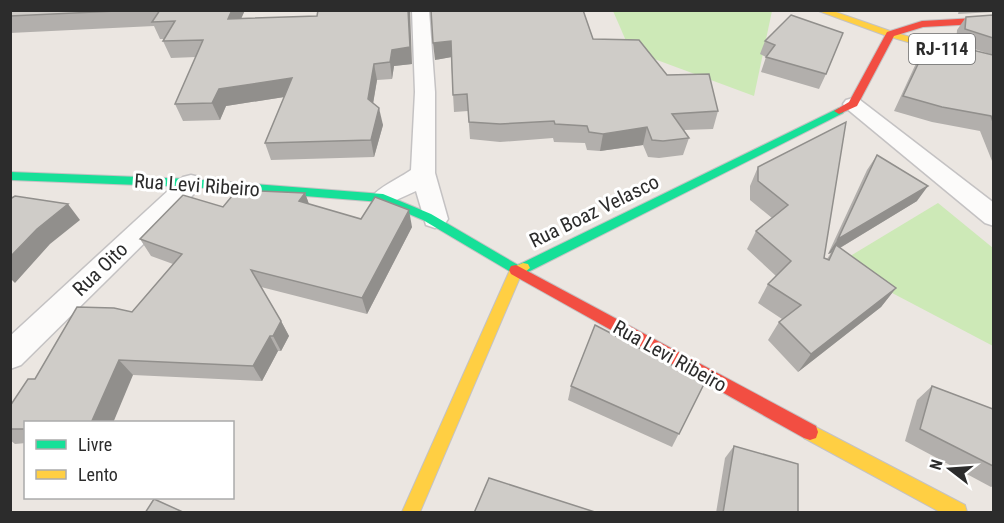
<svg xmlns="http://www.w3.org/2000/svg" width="1004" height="523" font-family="'Roboto Condensed',sans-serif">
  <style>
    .green { fill: #cde9b7 }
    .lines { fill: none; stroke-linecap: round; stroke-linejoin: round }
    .street-casing { stroke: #c4c2c3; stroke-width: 3 }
    .fast-casing { stroke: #c4c2c3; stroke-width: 2 }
    .slow-casing { stroke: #c4c2c3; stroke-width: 2 }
    .jam-casing { stroke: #c4c2c3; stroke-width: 2 }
    .street { fill: #fcfbfa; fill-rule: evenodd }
    .fast { fill: #16e098; fill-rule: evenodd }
    .slow { fill: #ffcf43; fill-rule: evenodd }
    .jam { fill: #f24e42; fill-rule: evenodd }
    .wall { fill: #b2afac }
    .shaded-wall { fill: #918f8c }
    .building { fill: #cfccc8; stroke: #918f8c; stroke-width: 1.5 }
    .labels { text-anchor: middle; stroke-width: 6; stroke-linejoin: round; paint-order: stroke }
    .shield { fill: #fff; stroke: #6b6b6b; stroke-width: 1.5 }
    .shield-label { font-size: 18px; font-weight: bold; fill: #2c2c2c }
    .street-label { font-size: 20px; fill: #2c2c2c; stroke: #fff }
  </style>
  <rect width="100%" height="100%" fill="#ebe6e1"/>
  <g class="green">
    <polygon points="613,11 772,11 754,96 630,50"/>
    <polygon points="938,203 993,248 993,346 837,264"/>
  </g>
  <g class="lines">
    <g class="street-casing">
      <g id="street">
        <path d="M412,10H429L435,92V173L448,219L444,225L435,228L426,225L416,191L383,206L374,204L371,198C377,188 400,178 411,170L415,92Z"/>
        <polygon points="853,98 860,100 994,203 994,226 985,223 846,108 843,104 846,100"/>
        <polygon points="191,175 199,177 203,183 199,189 21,365 10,369 10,336 183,177"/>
      </g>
    </g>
    <g class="fast-casing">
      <polygon id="fast" points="839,108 844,111 843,113 528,272 516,275 423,220 381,202 191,187 10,180 10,172 191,179 383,194 431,214 518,265"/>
    </g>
    <g class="slow-casing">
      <g id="slow">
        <polygon points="816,10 830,10 893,32 994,61 994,67 887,36"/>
        <polygon points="523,263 528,264 530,268 521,275 420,512 402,512 509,272 511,268"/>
        <polygon points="810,424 965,505 967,512 940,512 804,438 802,432 804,426"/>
      </g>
    </g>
    <g class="jam-casing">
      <g id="jam">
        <polygon points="994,17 994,23 923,27 894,36 857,106 839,114 834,111 849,102 887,32 922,21"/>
        <polygon points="516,265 816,426 818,432 816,438 810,440 804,438 511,274 509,270 511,266"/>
      </g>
    </g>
    <use href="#street" class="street"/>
    <use href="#fast" class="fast"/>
    <use href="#slow" class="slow"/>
    <use href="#jam" class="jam"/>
  </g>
  <g class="wall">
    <polygon points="10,10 245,10 241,18 412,64 394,66 392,79 377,80 373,103 383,125 374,157 271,160 265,143 284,97 226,106 220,120 183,121 175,104 196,57 171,58 163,41 165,39 160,39 154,26 10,33"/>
    <polygon points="583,10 593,39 667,75 718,111 713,129 684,130 689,138 683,155 659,158 648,157 643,145 600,151 587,150 585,143 554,142 553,138 500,142 470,139 468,111 454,112 451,57 435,60"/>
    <polygon points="959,10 993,10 993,12 958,14"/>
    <polygon points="791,15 826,74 819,89 761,72 766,57 760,54 765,41"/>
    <polygon points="993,15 993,55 956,43 957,30 966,17"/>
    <polygon points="927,45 961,53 964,48 993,55 993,161 992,161 980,131 932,122 894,111 918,59"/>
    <polygon points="846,122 824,258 827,259 831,253 828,254 867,170 877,155 917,201 840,248 896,288 881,307 798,372 768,340 779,322 782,319 758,303 768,284 776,276 747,249 756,231 772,218 750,200 750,186 758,167"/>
    <polygon points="305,193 309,204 361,219 412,227 367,314 261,287 281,321 289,336 281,351 278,351 262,381 133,375 26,423 26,443 15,444 10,440 10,406 35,379 132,312 173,264 151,256 140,239 223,207"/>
    <polygon points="705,382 672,447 568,400 571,386"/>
    <polygon points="932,386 993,409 993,486 991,487 905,441 917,400"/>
    <polygon points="734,446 798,513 716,513 725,458"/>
  </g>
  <g class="shaded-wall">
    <polygon points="232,10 245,10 234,35 228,19"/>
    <polygon points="408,10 410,10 412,64 394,66 392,79 390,62 392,50"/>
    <polygon points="451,41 452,57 435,60 433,43"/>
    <polygon points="374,64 377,80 371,116 368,99"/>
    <polygon points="292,78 297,95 226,106 220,120 212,103 219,89"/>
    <polygon points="379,108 383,125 374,157 371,140"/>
    <polygon points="647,127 643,145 600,151 603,134"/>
    <polygon points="928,186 917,201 833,252 836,245 831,253 828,254 838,239"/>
    <polygon points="305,193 311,210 299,201"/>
    <polygon points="68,204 80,220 50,244 15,283 10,278 10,257 37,229"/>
    <polygon points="409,210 412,227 367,314 362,298"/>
    <polygon points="896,288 881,307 798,372 811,354"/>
    <polygon points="281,321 289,336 281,351 273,336"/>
    <polygon points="270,336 278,351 262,381 253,366"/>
    <polygon points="119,360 133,375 113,423 91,423"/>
  </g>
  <g class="building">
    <polygon points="10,10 138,10 10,16"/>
    <polygon points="160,10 232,10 228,19 317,16 318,10 408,10 410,47 392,50 390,62 374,64 368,99 379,108 371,140 265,143 292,78 219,89 212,103 175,104 203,40 163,41 175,21 152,22"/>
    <polygon points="431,10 583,10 593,39 639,40 667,75 709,74 718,111 672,114 689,138 663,141 652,140 647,127 603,134 589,132 587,126 555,124 554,121 500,124 469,122 467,94 453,95 451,41 433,43"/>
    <polygon points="791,15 843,33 826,74 766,57 775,45 765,41"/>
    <polygon points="993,15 993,38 965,29 966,17"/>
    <polygon points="927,45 964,54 964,48 993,55 993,122 991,116 942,107 903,96"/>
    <polygon points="846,122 824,258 829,260 836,245 896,288 811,354 779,322 801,305 768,284 791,261 756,231 788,205 758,181 758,167"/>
    <polygon points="877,155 928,186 838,239"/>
    <polygon points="237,190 305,193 299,201 361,219 375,197 409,210 362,298 251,270 281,321 273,336 270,336 253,366 119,360 91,423 26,423 26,429 10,429 10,406 28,379 35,379 77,307 114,308 132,312 182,254 140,239 183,195 223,207"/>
    <polygon points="15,196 68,204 37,229 10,257 10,199"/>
    <polygon points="595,325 705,382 679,434 571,386"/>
    <polygon points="932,386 993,409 993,466 920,429"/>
    <polygon points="734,446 798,464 798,513 723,513"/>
    <polygon points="489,478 598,513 474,513"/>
    <polygon points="154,499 185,513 145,513"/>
  </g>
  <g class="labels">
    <rect class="shield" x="909" y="34" width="66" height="30" rx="4.5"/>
    <g class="shield-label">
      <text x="942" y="55">RJ-114</text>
    </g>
    <g class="street-label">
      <text transform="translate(197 185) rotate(4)" y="7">Rua Levi Ribeiro</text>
      <text transform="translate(594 211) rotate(-26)" y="7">Rua Boaz Velasco</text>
      <text transform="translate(100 269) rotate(-44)" y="7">Rua Oito</text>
      <text transform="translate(670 356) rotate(29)" y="7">Rua Levi Ribeiro</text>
    </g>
  </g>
  <rect width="1004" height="523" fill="none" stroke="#2c2c2c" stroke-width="24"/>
  <rect x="24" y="421" width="210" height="78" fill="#ffffff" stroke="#ababab" stroke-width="1.5"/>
  <rect x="36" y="440" width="30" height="9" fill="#16e098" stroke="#ababab" stroke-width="1.5"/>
  <text x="78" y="451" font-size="18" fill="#2c2c2c">Livre</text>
  <rect x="36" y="470" width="30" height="9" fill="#ffcf43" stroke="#ababab" stroke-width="1.5"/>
  <text x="78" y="481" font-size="18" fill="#2c2c2c">Lento</text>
  <g transform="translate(950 469) rotate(287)" stroke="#ffffff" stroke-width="4.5" paint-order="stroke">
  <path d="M0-4.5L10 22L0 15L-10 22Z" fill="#2c2c2c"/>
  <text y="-9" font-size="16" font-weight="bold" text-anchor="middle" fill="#2c2c2c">N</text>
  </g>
</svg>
